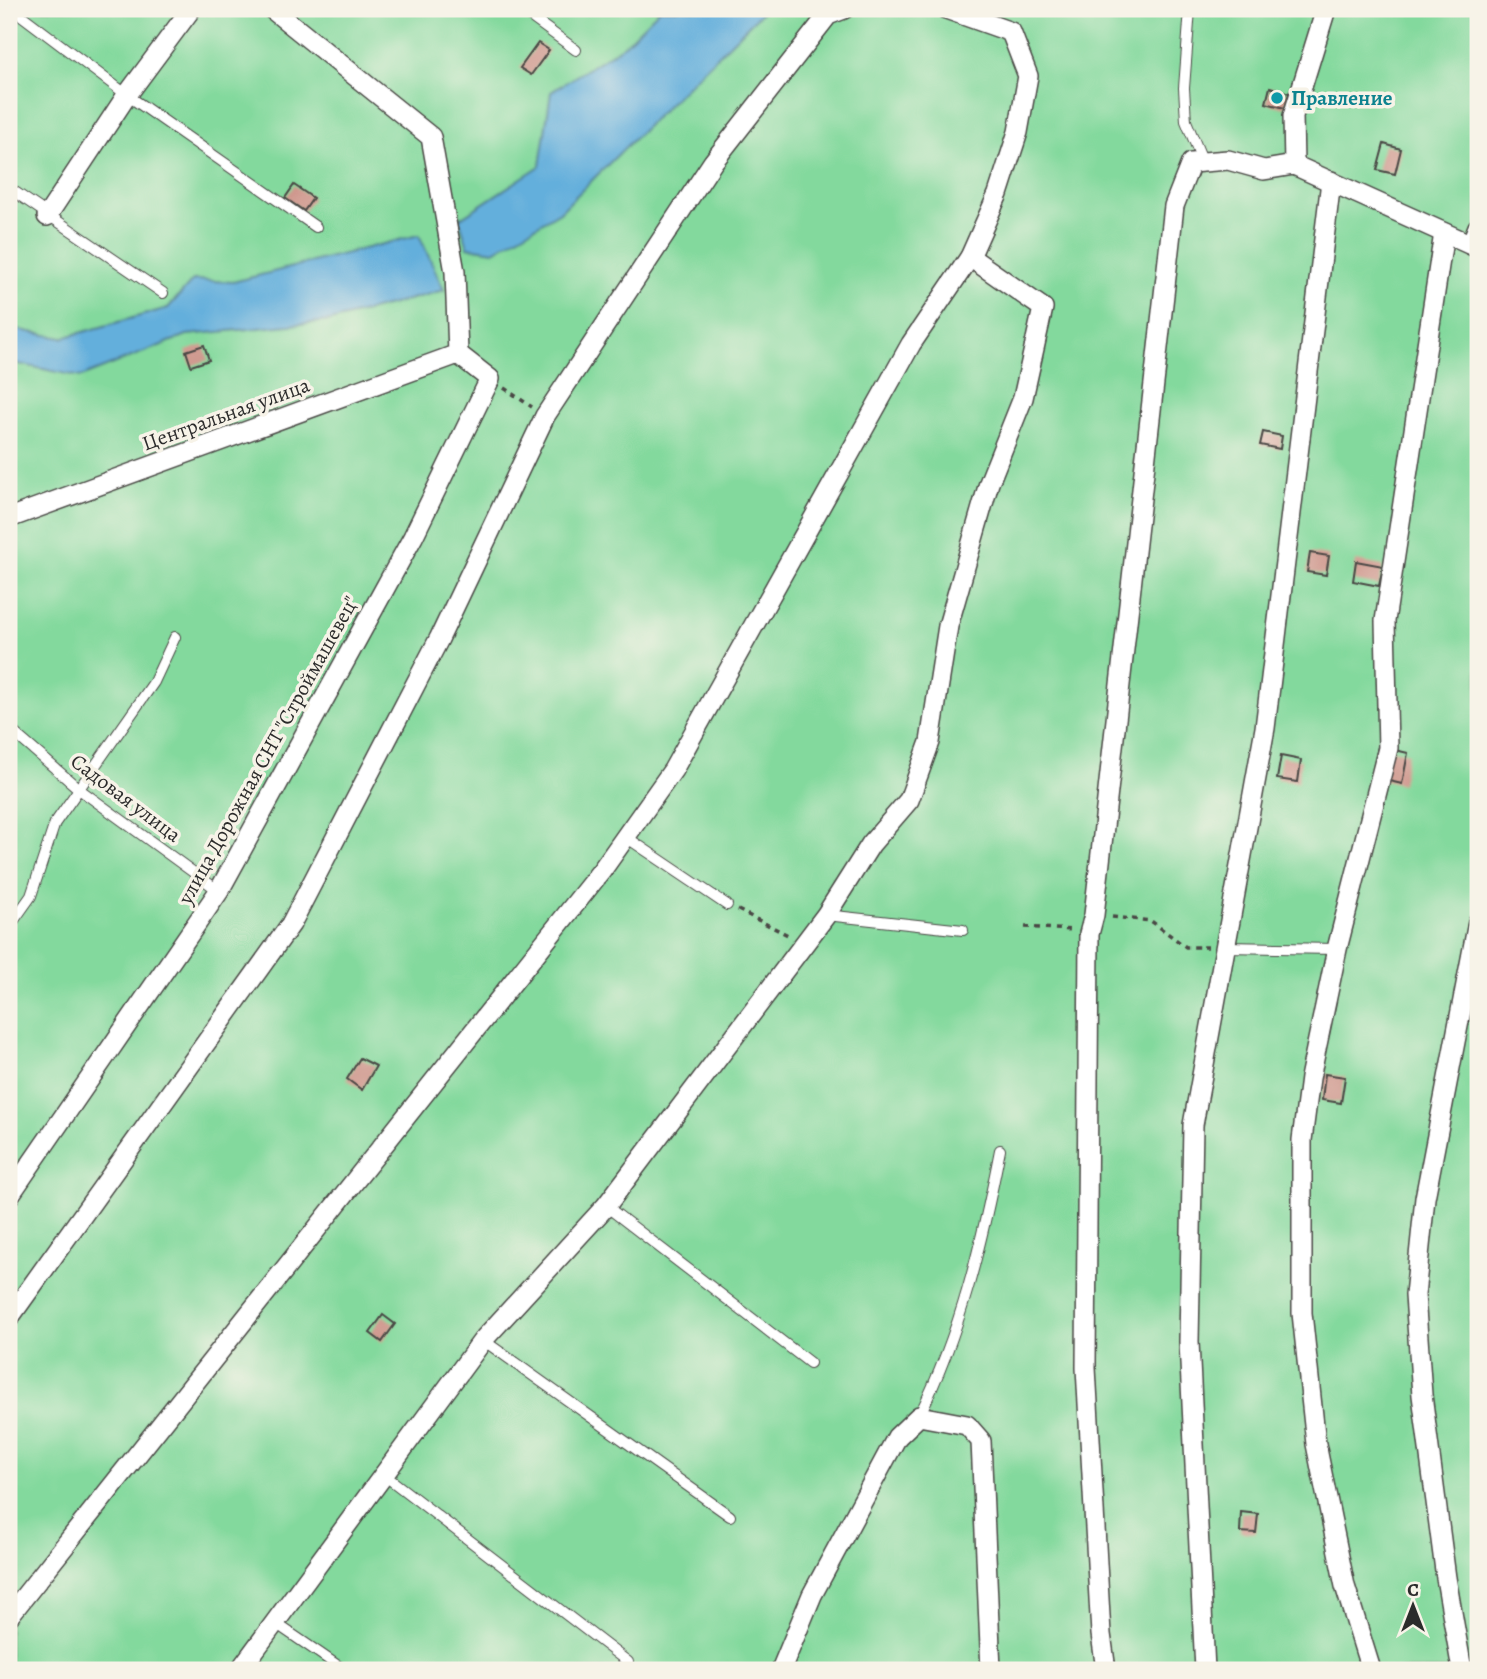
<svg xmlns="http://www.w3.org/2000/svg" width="1487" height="1679" font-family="Alegreya,serif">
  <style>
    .green { fill: #83d99d; stroke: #578264; stroke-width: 2 }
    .water { fill: #63afdc; stroke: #476d84; stroke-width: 2 }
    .building { fill: #cf988e }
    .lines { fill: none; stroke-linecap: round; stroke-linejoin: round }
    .lane-casing { stroke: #494744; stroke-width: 12 }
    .street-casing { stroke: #494744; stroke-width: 22 }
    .path { stroke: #494744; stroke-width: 3.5; stroke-dasharray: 5 5; stroke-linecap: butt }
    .lane { stroke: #fff; stroke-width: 10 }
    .street { stroke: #fff; stroke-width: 19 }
    .culture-dot { fill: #0f9aa8; stroke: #f7f3e8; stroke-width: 2.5 }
    .labels { text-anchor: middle; stroke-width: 7; stroke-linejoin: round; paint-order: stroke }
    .culture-label { font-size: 21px; font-weight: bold; fill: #0d838f; stroke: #f7f3e8; text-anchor: start }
    .street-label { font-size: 21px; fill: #2b2b2b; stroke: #f7f3e8 }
  </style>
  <rect width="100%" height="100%" fill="#f7f3e8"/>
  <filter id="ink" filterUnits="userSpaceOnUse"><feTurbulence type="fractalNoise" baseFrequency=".0143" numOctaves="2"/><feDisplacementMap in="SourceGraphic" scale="14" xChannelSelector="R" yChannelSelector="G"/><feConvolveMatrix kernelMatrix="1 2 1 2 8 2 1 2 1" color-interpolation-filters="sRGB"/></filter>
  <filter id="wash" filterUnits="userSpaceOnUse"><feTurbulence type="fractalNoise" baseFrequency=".00686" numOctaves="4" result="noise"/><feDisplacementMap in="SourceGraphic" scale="28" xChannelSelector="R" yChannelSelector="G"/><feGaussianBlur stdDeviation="1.57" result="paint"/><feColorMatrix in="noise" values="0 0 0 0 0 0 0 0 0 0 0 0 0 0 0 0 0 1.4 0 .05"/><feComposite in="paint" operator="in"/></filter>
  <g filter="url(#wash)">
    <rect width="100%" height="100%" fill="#f6e8d5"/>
    <rect class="green" x="9" y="9" width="1469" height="1661"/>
    <g class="water">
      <polygon points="660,9 765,9 560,212 494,251 468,247 459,219 540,166 551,92 623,46"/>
      <polygon points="419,235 444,290 331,321 187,335 81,377 9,362 9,328 62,338 168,308 193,280 233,282"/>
    </g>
    <g id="blocks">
      <g class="building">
        <polygon points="538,43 549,50 531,75 520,68"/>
        <polygon points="1270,87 1289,93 1285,108 1266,103"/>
        <polygon points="1384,144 1401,149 1395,174 1377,170"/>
        <polygon points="294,185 313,198 304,211 285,198"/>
        <polygon points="204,345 209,360 191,366 186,351"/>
        <polygon points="1263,432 1282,436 1280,449 1260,445"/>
        <polygon points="1310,553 1329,556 1326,575 1307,572"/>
        <polygon points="1356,561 1383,566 1379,586 1353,581"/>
        <polygon points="1378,746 1408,753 1402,784 1372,777"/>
        <polygon points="1281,756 1301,760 1298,782 1277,779"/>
        <polygon points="360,1058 376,1066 362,1090 347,1079"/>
        <polygon points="1325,1074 1345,1077 1341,1103 1322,1100"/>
        <polygon points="383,1315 395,1324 382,1342 370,1333"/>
        <polygon points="1241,1512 1258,1514 1256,1533 1240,1532"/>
      </g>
    </g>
  </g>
  <g filter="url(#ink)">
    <use href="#blocks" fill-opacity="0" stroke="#494744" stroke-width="2"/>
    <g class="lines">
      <g class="lane-casing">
        <g id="lane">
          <polyline points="13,9 127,95 316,227"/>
          <polyline points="520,9 576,50"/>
          <polyline points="1190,9 1184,88 1186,121 1203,162"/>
          <polyline points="9,188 163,293"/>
          <polyline points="9,736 13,732 79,789 219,891"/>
          <polyline points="626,837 727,905"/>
          <polyline points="826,915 963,930"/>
          <polyline points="9,927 31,896 55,823 154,682 175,637"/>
          <polyline points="1225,947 1337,949"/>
          <polyline points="606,1206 810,1363"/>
          <polyline points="483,1340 730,1516"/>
          <path d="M919,1416C961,1332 982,1242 1000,1150"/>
          <polyline points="383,1474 628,1662"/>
          <polyline points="274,1622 344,1670"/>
        </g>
      </g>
      <g class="street-casing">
        <g id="street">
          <polyline points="1294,165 1293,116 1326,9"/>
          <polyline points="47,216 127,95 191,9"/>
          <polyline points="1471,244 1478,227"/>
          <polyline points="9,518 458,354 455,272 431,137 272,9"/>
          <polyline points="9,1196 219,891 413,537 490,379 458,354"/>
          <polyline points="9,1318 291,924 439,639 545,416 713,162 828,15 844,9"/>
          <polyline points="9,1616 602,870 673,770 911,344 970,257 998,194 1018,132 1028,76 1011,32 946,9"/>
          <polyline points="240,1670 483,1340 606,1206 826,915 871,844 909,800 930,742 948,626 989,483 1023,398 1043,308 970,257"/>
          <polyline points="781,1670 812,1595 897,1437 919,1416 967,1425 981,1441 991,1670"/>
          <polyline points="1106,1670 1101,1634 1086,1368 1089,934 1094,915 1174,206 1191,163 1228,160 1264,170 1294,165 1478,248"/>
          <polyline points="1205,1670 1189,1342 1193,1125 1265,728 1331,181"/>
          <polyline points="1371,1670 1345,1586 1316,1444 1302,1313 1302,1140 1310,1078 1337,949 1388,748 1385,621 1444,233"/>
          <polyline points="1462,1670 1446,1578 1422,1395 1415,1295 1425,1198 1478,922"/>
        </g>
      </g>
      <g class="path">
        <polyline points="504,388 532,407"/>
        <polyline points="738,910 788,935"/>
        <polyline points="1112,917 1151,921 1186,947 1208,947"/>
        <polyline points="1025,927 1072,930"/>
      </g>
      <use href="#lane" class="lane"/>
      <use href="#street" class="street"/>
    </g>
  </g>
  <circle class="culture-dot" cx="1277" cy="98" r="7"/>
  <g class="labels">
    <g class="culture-label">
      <text x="1291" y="105">Правление</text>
    </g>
    <g class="street-label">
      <text transform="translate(226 414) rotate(-20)" y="7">Центральная улица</text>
      <text transform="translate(268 750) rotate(-61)" y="7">улица Дорожная СНТ "Строймашевец"</text>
      <text transform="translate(126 798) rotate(37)" y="7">Садовая улица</text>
    </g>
  </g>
  <rect width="1487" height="1679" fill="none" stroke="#f7f3e8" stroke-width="35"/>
  <g transform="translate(1413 1606)" stroke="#f7f3e8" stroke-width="5" paint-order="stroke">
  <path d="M0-5L12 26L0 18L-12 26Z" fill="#2b2b2b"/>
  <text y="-10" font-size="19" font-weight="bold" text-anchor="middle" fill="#2b2b2b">С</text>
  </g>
</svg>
